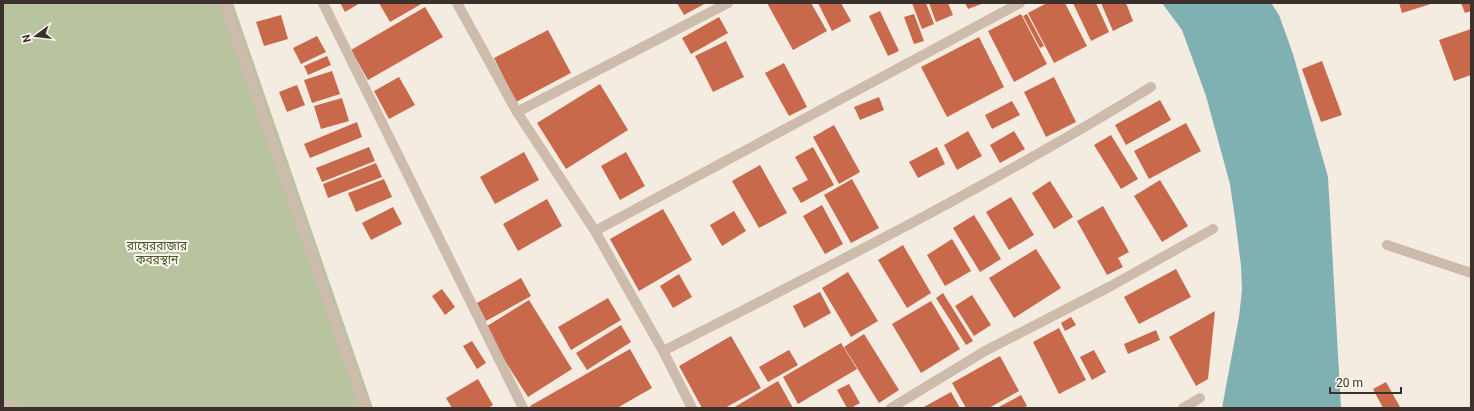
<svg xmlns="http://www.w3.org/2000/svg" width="1474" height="411" font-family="Roboto,'Noto Sans Bengali',sans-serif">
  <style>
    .green { fill: #b8c4a0 }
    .water { fill: #7fb0b2 }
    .building { fill: #c8694b }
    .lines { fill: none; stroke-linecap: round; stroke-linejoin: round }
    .lane { stroke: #cdbbac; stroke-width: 10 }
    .street { stroke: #cdbbac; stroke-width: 10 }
    .labels { text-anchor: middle; stroke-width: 4; stroke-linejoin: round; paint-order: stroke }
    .park-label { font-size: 12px; fill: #4a5a2e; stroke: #fbf5ee }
  </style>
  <rect width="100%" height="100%" fill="#f4ebe1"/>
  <polygon class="green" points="3,3 233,3 373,408 3,408"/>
  <polygon class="water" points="1162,3 1271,3 1279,15 1293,54 1328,177 1341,408 1222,408 1239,317 1242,290 1241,266 1235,218 1230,184 1206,96 1182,30"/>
  <g class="building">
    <polygon points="340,3 360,3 345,12"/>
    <polygon points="379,3 423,3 390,22"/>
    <polygon points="677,3 706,3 684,15"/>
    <polygon points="767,3 811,3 827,31 793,50"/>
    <polygon points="818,3 841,3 851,21 832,31"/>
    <polygon points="912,3 926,3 934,24 922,29"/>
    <polygon points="929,3 948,3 953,15 936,22"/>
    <polygon points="965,3 984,3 968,9"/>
    <polygon points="1047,3 1065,3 1087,46 1054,63 1028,13"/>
    <polygon points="1073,3 1096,3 1109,32 1091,41"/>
    <polygon points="1101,3 1126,3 1133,21 1113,31"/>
    <polygon points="1399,3 1434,3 1402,13"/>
    <polygon points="1461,3 1471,3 1471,11 1465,13"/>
    <polygon points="425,7 443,37 368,80 351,50"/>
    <polygon points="880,11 899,51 888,56 869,16"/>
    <polygon points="914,14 924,41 914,44 904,17"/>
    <polygon points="1021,14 1047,64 1014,82 988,31"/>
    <polygon points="1027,14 1044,46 1040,48 1023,16"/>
    <polygon points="281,15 288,39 264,46 256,22"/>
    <polygon points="719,17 728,33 691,54 682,38"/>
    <polygon points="1471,29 1471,75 1454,81 1439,40"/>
    <polygon points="548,30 571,73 516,102 494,58"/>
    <polygon points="317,36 326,52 301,64 293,48"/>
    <polygon points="979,37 1004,87 947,117 921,67"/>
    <polygon points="726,41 744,77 713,92 695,56"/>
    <polygon points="327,56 331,65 308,75 304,66"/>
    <polygon points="1322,61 1342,115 1321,122 1302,69"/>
    <polygon points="784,63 807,107 789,116 765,73"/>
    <polygon points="332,71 340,94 312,103 304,80"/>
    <polygon points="399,77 415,105 389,119 374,91"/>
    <polygon points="1054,77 1076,122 1046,137 1024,92"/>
    <polygon points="600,84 628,130 566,169 537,123"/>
    <polygon points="297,85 305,105 287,112 279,92"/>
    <polygon points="879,97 884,110 860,120 854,107"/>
    <polygon points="342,98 349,121 321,129 314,106"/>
    <polygon points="1160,100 1171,120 1126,145 1115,125"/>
    <polygon points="1012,101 1020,115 992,129 985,115"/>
    <polygon points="357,122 362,137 310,158 304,144"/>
    <polygon points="1186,123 1201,151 1149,179 1134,151"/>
    <polygon points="834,125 860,172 839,184 813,137"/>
    <polygon points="968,131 982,156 957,170 944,145"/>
    <polygon points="1014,131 1025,149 1000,163 990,145"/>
    <polygon points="1111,135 1138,179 1121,189 1094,145"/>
    <polygon points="369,147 375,161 322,182 316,168"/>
    <polygon points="813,147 834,185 801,203 792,188 808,180 795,157"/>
    <polygon points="937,147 945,164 918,178 909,162"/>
    <polygon points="524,152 539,180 495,204 480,177"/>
    <polygon points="626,152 645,186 620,200 601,166"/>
    <polygon points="376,163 382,177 328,198 323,184"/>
    <polygon points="760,165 787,213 759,228 732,181"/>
    <polygon points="384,179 392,197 356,212 348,193"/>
    <polygon points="852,179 879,228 851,243 824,195"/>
    <polygon points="1160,180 1188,226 1162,242 1134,196"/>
    <polygon points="1050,181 1073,217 1054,229 1032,193"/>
    <polygon points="1011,197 1034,235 1009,250 986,212"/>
    <polygon points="547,199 562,226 518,251 503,224"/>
    <polygon points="822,205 843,244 825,254 803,216"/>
    <polygon points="1103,206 1129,252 1118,258 1123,267 1107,275 1077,221"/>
    <polygon points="393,207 402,224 371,240 362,223"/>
    <polygon points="663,209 692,260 639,291 610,239"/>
    <polygon points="734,211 746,231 722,246 710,225"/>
    <polygon points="974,215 1001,259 980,272 953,228"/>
    <polygon points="952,239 971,271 945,286 927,255"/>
    <polygon points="903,245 931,293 907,308 878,260"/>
    <polygon points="1036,249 1061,288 1014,318 989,278"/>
    <polygon points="1176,269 1191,297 1139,324 1124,297"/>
    <polygon points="848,272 878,321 851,337 822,288"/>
    <polygon points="679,274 692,297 673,308 660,286"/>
    <polygon points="521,278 531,296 486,321 477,303"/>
    <polygon points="442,289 455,307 445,315 432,296"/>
    <polygon points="820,292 831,313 804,328 793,306"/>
    <polygon points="943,293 973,341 966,345 936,298"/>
    <polygon points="972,295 991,325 974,336 955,306"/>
    <polygon points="608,298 621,320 571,350 558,327"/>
    <polygon points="529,300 572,369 528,397 484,328"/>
    <polygon points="931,301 960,349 921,373 892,324"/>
    <polygon points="1215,311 1208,379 1196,386 1169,337"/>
    <polygon points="1071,317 1076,325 1065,331 1061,323"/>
    <polygon points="621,325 631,342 587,370 576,353"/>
    <polygon points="1059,328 1086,380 1059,394 1033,342"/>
    <polygon points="1156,330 1160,340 1128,354 1124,344"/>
    <polygon points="864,334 899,390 879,403 844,347"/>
    <polygon points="731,336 761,388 725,408 702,408 679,366"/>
    <polygon points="472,341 486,363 477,369 463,346"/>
    <polygon points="841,343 857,369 798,404 783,377"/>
    <polygon points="630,349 652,388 617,408 531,408 530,406"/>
    <polygon points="789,350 798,365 768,382 759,367"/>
    <polygon points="1094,350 1106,372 1092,380 1080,357"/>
    <polygon points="1000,356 1019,391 989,408 966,408 952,383"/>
    <polygon points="478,379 493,405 488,408 452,408 446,398"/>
    <polygon points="778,381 793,408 733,408"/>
    <polygon points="1386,382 1400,407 1399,408 1383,408 1373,389"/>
    <polygon points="849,384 860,403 851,408 847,408 837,390"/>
    <polygon points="951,392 960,408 922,408"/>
    <polygon points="1021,395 1027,406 1023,408 997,408"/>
  </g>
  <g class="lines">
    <g class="lane">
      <polyline points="224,3 365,408"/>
      <polyline points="3,405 17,408"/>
    </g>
    <g class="street">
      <polyline points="323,3 523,408"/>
      <polyline points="457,3 517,112 595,231 663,351 692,408"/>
      <polyline points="517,112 728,3"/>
      <polyline points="595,231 1020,3"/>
      <polyline points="1387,245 1471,273"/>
      <path d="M663,351C828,267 994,184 1151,87"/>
      <polyline points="891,408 985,351 1111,286 1213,229"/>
      <polyline points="1183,408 1200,398"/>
    </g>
  </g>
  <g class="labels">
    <g class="park-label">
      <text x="157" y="250">রায়েরবাজার<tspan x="157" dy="14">কবরস্থান</tspan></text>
    </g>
  </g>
  <rect width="1474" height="411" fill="none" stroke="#3b302b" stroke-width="8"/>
  <g transform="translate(36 36) rotate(255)" stroke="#fbf5ee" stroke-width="3" paint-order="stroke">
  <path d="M0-3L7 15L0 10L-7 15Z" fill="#3b302b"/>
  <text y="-6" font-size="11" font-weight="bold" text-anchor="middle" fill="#3b302b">N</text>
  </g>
  <path d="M1330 387v6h71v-6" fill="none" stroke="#3b302b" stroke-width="2"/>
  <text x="1336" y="387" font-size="12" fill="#3b302b" stroke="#fbf5ee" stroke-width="3" paint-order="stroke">20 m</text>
</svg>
